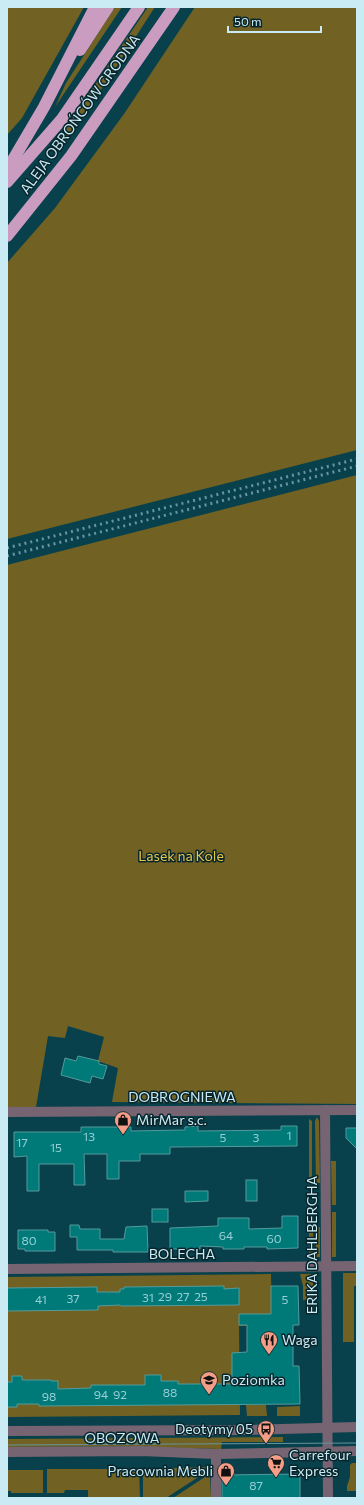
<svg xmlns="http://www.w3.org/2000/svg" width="364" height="1505" font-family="Commissioner,sans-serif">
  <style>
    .green { fill: #716223 }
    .building { fill: #007979; stroke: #549b9b }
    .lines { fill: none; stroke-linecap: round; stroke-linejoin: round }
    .minor { stroke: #776472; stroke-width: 10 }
    .highway { stroke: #ca9cbf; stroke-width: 12 }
    .tram { stroke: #67949e; stroke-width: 1 }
    .rail { stroke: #67949e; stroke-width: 3; stroke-dasharray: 2 4; stroke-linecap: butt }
    .labels { text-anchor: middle; stroke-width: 3; stroke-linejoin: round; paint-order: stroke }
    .number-label { font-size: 12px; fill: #98ced5 }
    .street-label { font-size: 14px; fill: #cbebf4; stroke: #08252c }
    .park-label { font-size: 14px; fill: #e6c84d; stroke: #08252c }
    .poi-label { font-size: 14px; fill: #cbebf4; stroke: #08252c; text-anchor: start }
  </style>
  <rect width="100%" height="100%" fill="#08414c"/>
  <g class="green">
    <polygon points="7,7 84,7 22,118 7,135"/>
    <polygon points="115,7 122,7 55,107 66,83"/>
    <polygon points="148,7 155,7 107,81 65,140 59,138"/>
    <polygon points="195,7 357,7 357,450 7,539 7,263 55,208 124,114"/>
    <polygon points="357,475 357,1104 112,1102 118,1068 98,1061 104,1037 68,1026 65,1038 48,1036 36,1107 7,1107 7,565"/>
    <polygon points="317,1117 319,1121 320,1183 316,1183 315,1121"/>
    <polygon points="309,1119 312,1121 312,1183 309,1183"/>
    <polygon points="331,1161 336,1161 336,1205 332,1205"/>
    <rect x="332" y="1212" width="4" height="45"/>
    <polygon points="309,1227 313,1227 313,1259 309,1260"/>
    <rect x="316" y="1227" width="4" height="30"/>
    <polygon points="343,1273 357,1273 357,1286 354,1286 354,1342 343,1342"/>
    <polygon points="271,1274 272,1325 239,1326 240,1415 7,1417 7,1277"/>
    <polygon points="300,1274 311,1274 313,1278 313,1300 303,1300 303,1286"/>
    <polygon points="246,1405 266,1405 267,1416 247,1416"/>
    <polygon points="300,1406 300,1416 277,1416 277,1407"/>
    <polygon points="283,1437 283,1442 222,1442 221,1449 148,1447 148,1446 7,1447 7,1439"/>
    <polygon points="352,1463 357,1463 357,1491 347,1491 347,1486 350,1477 350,1465"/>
    <polygon points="210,1467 206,1472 166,1498 143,1498 143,1469"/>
    <polygon points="47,1469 139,1469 140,1498 76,1498 88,1498 88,1490 65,1490 64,1493 47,1493"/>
    <polygon points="7,1470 43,1470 43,1493 11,1493 11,1491 7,1491"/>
    <polygon points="208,1475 210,1475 211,1498 173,1498"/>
  </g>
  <g class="building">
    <polygon points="78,1056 99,1061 99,1064 107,1066 103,1079 92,1076 90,1083 61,1075 65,1058 76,1061"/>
    <polygon points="198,1126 198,1131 281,1130 281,1126 297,1126 297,1146 170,1147 170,1154 140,1154 140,1161 119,1161 119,1179 107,1179 107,1154 84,1154 85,1185 74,1185 74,1164 39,1164 39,1191 27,1191 27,1156 14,1157 14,1132 81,1132 81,1127 131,1127 131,1131 185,1130 185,1127"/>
    <polygon points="346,1128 357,1128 357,1149 346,1138"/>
    <rect x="246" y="1180" width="11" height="21"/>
    <polygon points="185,1191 208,1191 208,1201 185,1202"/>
    <rect x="152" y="1209" width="16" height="13"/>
    <polygon points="282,1216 298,1216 298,1248 267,1249 267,1247 244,1247 244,1249 223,1249 223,1247 200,1246 200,1249 170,1249 170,1228 218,1226 218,1218 249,1218 249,1229 282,1228"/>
    <polygon points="70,1225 79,1225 80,1229 100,1229 100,1239 124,1239 126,1227 147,1226 148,1252 113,1252 113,1250 77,1250 77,1237 70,1237"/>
    <polygon points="18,1230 48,1230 48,1232 55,1232 55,1251 25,1251 25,1249 18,1249"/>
    <polygon points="224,1286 224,1289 239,1288 239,1305 121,1306 120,1305 98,1306 98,1310 7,1311 7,1288 97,1287 97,1292 120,1292 120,1289 124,1289 124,1287"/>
    <polygon points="271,1286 298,1286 299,1325 293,1325 293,1366 299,1366 300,1404 39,1406 39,1404 17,1404 17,1407 7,1407 7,1382 12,1382 12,1376 22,1376 22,1380 51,1380 51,1381 58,1381 58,1389 91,1388 91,1385 145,1385 145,1375 161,1375 161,1381 178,1381 178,1384 232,1384 232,1353 247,1352 247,1325 239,1325 239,1314 271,1314"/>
    <polygon points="300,1474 300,1498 222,1498 222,1475"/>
  </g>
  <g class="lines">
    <g class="minor">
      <polyline points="325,1110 328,1498"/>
      <polyline points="7,1112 357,1110"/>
      <polyline points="7,1269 357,1266"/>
      <polyline points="7,1431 244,1430 357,1427"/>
      <polyline points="7,1452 141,1451 216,1454 357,1451"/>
      <polyline points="216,1498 216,1454"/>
    </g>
    <g class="highway">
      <polyline points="80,50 108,7"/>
      <polyline points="7,170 44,107 95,7"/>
      <polyline points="7,182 62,119 139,7"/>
      <polyline points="7,236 71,156 174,7"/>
    </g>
    <polyline class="tram" points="7,1445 357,1443"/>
    <g class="rail">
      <polyline points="7,548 357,459"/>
      <polyline points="7,556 357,466"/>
    </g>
  </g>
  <defs>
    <g id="shop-pin" transform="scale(0.9)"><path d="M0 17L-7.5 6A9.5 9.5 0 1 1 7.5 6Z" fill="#f49e88" stroke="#08252c"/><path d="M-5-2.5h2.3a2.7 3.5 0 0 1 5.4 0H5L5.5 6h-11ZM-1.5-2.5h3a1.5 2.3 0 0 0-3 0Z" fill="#111"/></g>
    <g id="restaurant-pin" transform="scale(0.9)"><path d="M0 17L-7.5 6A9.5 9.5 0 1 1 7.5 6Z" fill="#f49e88" stroke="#08252c"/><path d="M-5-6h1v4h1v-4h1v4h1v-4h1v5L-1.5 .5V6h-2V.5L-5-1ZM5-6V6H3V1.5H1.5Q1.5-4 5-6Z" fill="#111"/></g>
    <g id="school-pin" transform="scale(0.9)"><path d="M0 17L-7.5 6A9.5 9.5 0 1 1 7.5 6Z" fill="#f49e88" stroke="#08252c"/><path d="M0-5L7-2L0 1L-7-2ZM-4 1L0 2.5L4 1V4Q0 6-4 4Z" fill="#111"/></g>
    <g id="bus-pin" transform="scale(0.9)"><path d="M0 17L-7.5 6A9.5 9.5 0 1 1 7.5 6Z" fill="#f49e88" stroke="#08252c"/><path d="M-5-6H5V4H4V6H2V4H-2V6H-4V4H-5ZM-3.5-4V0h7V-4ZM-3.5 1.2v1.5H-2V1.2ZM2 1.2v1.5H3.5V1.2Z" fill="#111"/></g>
    <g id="supermarket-pin" transform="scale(0.9)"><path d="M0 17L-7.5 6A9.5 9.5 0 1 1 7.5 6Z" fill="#f49e88" stroke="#08252c"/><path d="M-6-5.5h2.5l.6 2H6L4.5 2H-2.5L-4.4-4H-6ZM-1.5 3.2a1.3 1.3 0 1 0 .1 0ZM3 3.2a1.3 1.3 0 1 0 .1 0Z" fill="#111"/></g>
  </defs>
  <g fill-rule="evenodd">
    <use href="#shop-pin" x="123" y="1120"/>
    <use href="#restaurant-pin" x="269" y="1340"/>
    <use href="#school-pin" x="209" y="1380"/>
    <use href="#bus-pin" x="266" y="1429"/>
    <use href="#supermarket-pin" x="276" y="1463"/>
    <use href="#shop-pin" x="226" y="1471"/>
  </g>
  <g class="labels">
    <g class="number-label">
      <text x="289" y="1140">1</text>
      <text x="89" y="1141">13</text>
      <text x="223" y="1142">5</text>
      <text x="256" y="1142">3</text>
      <text x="22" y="1147">17</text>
      <text x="56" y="1152">15</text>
      <text x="226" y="1240">64</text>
      <text x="274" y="1243">60</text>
      <text x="29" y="1245">80</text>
      <text x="165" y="1301">29</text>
      <text x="183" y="1301">27</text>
      <text x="201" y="1301">25</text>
      <text x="148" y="1302">31</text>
      <text x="73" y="1303">37</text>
      <text x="41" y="1304">41</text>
      <text x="285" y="1304">5</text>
      <text x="170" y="1397">88</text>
      <text x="101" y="1399">94</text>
      <text x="120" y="1399">92</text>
      <text x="49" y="1401">98</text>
      <text x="256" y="1490">87</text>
    </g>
    <g class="street-label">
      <text transform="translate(80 114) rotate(-54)" y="5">ALEJA OBROŃCÓW GRODNA</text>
      <text x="182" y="1102">DOBROGNIEWA</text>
      <text transform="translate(312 1245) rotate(-90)" y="5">ERIKA DAHLBERGHA</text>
      <text x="182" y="1259">BOLECHA</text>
      <text x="122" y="1443">OBOZOWA</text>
    </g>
    <g class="park-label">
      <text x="181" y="861">Lasek na Kole</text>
    </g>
    <g class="poi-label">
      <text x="136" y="1125">MirMar s.c.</text>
      <text x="282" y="1345">Waga</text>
      <text x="222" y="1385">Poziomka</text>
      <text x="253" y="1434" text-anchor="end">Deotymy 05</text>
      <text x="289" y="1460">Carrefour<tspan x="289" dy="16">Express</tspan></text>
      <text x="213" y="1476" text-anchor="end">Pracownia Mebli</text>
    </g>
  </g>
  <rect width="364" height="1505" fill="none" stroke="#cbebf4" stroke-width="16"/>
  <path d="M228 26v6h93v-6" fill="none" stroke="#cbebf4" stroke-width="2"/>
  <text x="234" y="26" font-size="12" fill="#cbebf4" stroke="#08252c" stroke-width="3" paint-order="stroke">50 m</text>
</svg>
